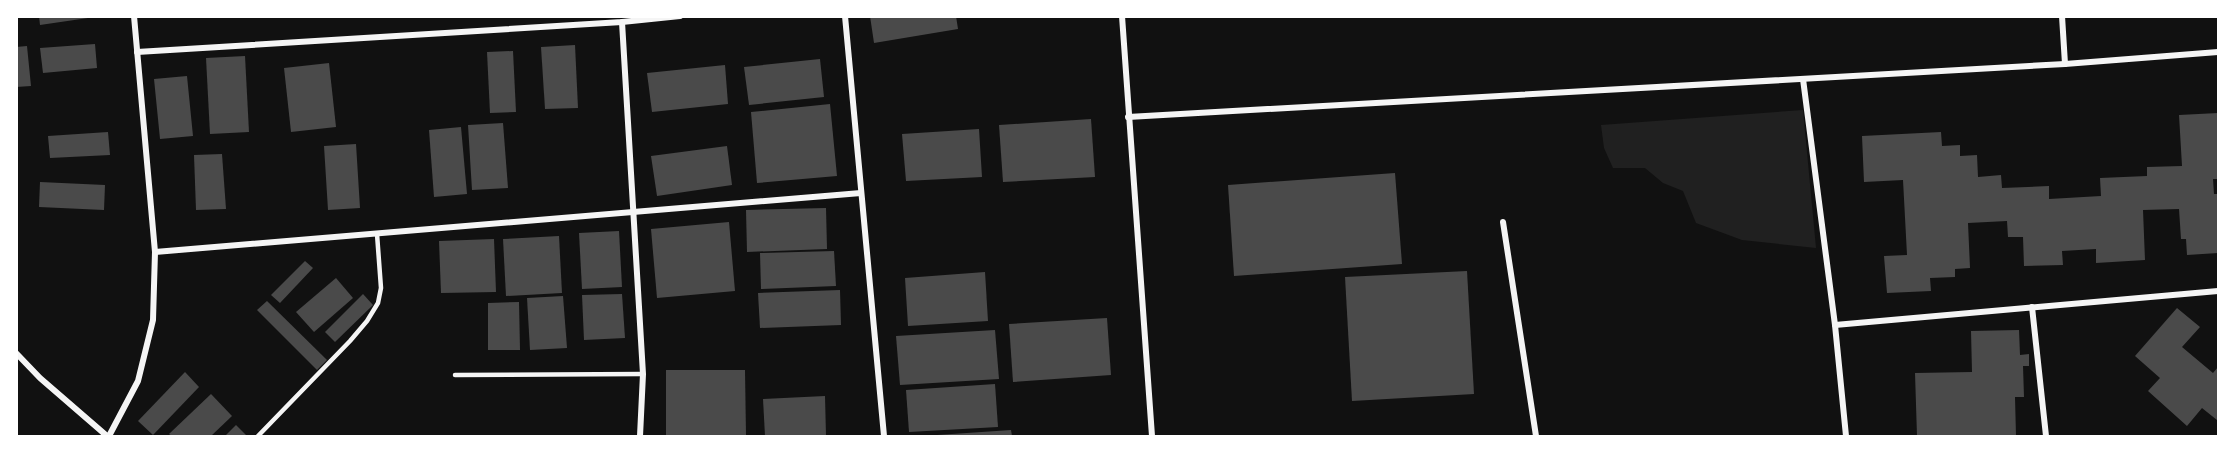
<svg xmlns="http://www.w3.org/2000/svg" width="2235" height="453" font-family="Manrope,sans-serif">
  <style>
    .green { fill: #202020 }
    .building { fill: #4a4a4a }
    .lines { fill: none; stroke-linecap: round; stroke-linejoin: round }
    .service { stroke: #f5f5f5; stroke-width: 4.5 }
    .minor { stroke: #f5f5f5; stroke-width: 6 }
  </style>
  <rect width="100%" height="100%" fill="#111"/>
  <polygon class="green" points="1803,110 1816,248 1742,240 1696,223 1683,191 1663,183 1645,168 1613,168 1604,148 1601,125"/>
  <g class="building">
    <polygon points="39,16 88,16 88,18 40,25"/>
    <polygon points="870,16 956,16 958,29 874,43"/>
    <polygon points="95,44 97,68 43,73 40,48"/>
    <polygon points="575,45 578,108 545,109 541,47"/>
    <polygon points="27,46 31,86 16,87 16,47"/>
    <polygon points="513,51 516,112 490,113 487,52"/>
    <polygon points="245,56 249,132 210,134 206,58"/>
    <polygon points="820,59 824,97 749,105 744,67"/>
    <polygon points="329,63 336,127 291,132 284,68"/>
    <polygon points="725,65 728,104 652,112 647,73"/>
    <polygon points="187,76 193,136 160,139 154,79"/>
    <polygon points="830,104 837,176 757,183 751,112"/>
    <polygon points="2218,113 2218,179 2213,179 2214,194 2218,194 2218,253 2187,255 2186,239 2181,239 2179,209 2143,210 2145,260 2096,263 2096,249 2062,251 2063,265 2024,266 2023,237 2008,237 2007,221 1968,223 1970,268 1955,269 1955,277 1930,278 1931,291 1887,293 1884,256 1907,255 1903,180 1864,182 1862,136 1941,132 1942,146 1960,145 1960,156 1977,155 1978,177 2001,175 2002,188 2049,186 2049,199 2101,196 2100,178 2147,176 2147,167 2182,166 2179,115"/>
    <polygon points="1091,119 1095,177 1003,182 999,125"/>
    <polygon points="503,123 508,188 472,190 468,125"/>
    <polygon points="461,127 467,194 434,197 429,130"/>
    <polygon points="979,129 982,177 906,181 902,134"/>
    <polygon points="108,132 110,155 50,158 48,136"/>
    <polygon points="356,144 360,208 328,210 324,146"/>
    <polygon points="727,146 732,185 657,196 651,156"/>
    <polygon points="222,154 226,209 196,210 194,155"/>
    <polygon points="1395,173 1402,264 1234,276 1228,185"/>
    <polygon points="40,182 105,185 104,210 39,207"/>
    <polygon points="826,208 827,249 747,252 746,210"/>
    <polygon points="729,222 735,291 657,298 651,229"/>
    <polygon points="619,231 622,287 582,289 579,233"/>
    <polygon points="559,236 562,293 506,296 503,239"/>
    <polygon points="494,239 496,292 441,293 439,241"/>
    <polygon points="834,251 836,286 761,289 760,253"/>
    <polygon points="305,261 313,268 280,303 271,295"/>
    <polygon points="1467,271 1474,394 1352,401 1345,277"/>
    <polygon points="985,272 988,321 908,326 905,278"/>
    <polygon points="336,278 353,298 314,332 296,312"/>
    <polygon points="840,290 841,325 760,328 758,293"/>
    <polygon points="363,294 373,305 335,342 325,332"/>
    <polygon points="622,294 625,338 584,340 582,295"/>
    <polygon points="563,296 567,348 530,350 527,298"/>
    <polygon points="267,301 327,360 317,370 257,310"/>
    <polygon points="519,302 520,350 488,350 488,303"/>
    <polygon points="2177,308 2200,327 2182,347 2213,373 2218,367 2218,418 2217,420 2202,408 2187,426 2148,391 2160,378 2135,356"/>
    <polygon points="1107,318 1111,375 1013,382 1009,324"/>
    <polygon points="995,330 999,379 900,385 896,336"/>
    <polygon points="2019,330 2020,355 2029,354 2029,366 2023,366 2024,397 2015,397 2016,436 1917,436 1915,373 1972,372 1971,331"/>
    <polygon points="666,370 745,370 746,436 666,436"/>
    <polygon points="185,372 199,387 153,435 138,421"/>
    <polygon points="995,384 998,427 909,432 906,390"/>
    <polygon points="211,394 232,416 211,436 172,436 169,434"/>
    <polygon points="825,396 826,436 765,436 763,399"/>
    <polygon points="236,425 247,436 225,436"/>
    <polygon points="1011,430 1012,436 937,436 937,435"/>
  </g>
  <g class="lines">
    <g class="service">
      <polyline points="455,375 643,374"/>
      <polyline points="258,436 350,341 367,321 378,303 381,288 377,234"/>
    </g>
    <g class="minor">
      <polyline points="845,16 884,436"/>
      <polyline points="1122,16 1152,436"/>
      <polyline points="2062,16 2065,64"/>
      <polyline points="622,22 643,374 640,436"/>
      <polyline points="137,52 622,22 680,16"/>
      <polyline points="1803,79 1835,325 1846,436"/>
      <polyline points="1128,117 2065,64 2218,52"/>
      <polyline points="1503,222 1536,436"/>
      <polyline points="155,252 861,193"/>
      <polyline points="2032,307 2046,436"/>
      <polyline points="1835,325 2218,291"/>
      <polyline points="16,353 40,378 107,436"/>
      <polyline points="109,436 138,381 153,320 155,252 134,16"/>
    </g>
  </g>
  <rect width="2235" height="453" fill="none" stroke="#ffffff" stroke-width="36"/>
</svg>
